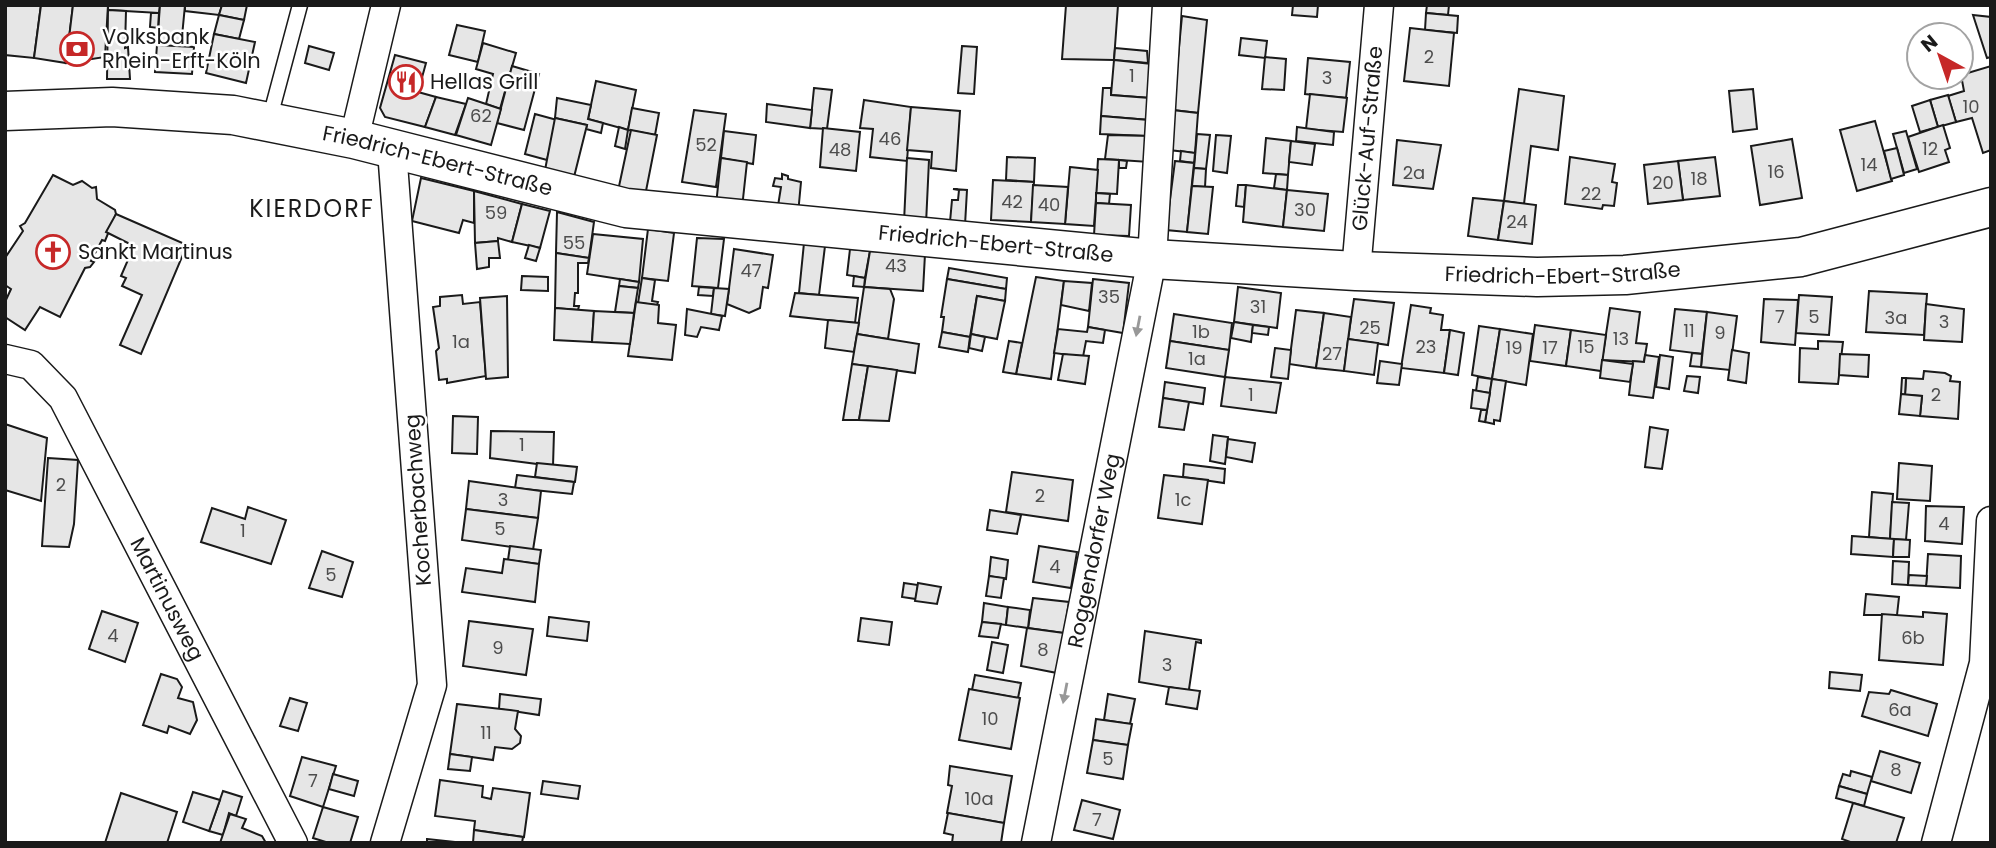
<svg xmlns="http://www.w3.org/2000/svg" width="1996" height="848" font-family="Poppins,sans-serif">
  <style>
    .building { fill: #e6e6e6; stroke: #1a1a1a; stroke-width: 2 }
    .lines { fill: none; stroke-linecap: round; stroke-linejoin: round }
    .lane-casing { stroke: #1a1a1a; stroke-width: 17 }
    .street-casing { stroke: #1a1a1a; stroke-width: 31 }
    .secondary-casing { stroke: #1a1a1a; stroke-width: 41 }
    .lane { stroke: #fff; stroke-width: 14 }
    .street { stroke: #fff; stroke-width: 28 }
    .secondary { stroke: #fff; stroke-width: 38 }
    .oneway { fill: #989898 }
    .labels { text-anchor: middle; stroke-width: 5; stroke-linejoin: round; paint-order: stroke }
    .number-label { font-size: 18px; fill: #4d4d4d }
    .poi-label { font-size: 21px; fill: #1a1a1a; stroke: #fff; text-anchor: start }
    .street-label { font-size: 21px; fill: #1a1a1a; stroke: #fff }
    .quarter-label { font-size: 24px; letter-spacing: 2px; fill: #1a1a1a; stroke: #fff }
  </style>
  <rect width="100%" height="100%" fill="#fff"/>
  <g class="building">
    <polygon points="5,5 41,5 34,58 5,55"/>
    <polygon points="41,5 73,5 66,63 34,58"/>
    <polygon points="73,5 108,5 105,57 66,63"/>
    <polygon points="108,5 160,5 159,13 108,10"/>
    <polygon points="160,5 185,5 181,47 157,45"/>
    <polygon points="185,5 222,5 219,15 185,11"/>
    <polygon points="222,5 247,5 244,20 219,15"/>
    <polygon points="1066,5 1118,5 1114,60 1062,59"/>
    <polygon points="1293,5 1318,5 1317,17 1292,15"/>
    <polygon points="1427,5 1449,5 1448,15 1426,13"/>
    <polygon points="108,10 126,11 125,48 128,47 130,79 107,79"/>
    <polygon points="151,13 159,13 158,28 150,27"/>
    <polygon points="1426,13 1458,16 1457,33 1425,30"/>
    <polygon points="219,15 244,20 239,39 214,34"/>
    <polygon points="1973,15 1991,17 1991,57 1987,58"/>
    <polygon points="1182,16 1207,20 1198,113 1173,110"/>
    <polygon points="457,25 485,31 478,62 449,55"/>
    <polygon points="1410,28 1454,33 1449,86 1404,81"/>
    <polygon points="214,34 255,42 246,83 206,73"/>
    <polygon points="1241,38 1267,41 1265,58 1239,55"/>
    <polygon points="483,43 516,53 500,109 486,104 493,74 476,69"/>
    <polygon points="157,45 194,47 192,74 155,72"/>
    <polygon points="309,46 334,53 329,70 305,63"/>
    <polygon points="962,46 977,47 974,94 958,93"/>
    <polygon points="1115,48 1147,51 1148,63 1114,60"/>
    <polygon points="395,55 426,63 418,92 436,97 425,127 385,117 380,108"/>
    <polygon points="1265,57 1286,59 1284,90 1262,89"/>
    <polygon points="1308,58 1350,62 1346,98 1305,94"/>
    <polygon points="1114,60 1152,64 1150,98 1111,95"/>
    <polygon points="512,66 539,74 524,130 497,123"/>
    <polygon points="1991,66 1991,150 1983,153 1972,118 1956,122 1948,96 1964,91 1961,75"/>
    <polygon points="596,81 636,90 628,130 588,119"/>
    <polygon points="814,88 832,90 827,129 810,128"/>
    <polygon points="1103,88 1111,88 1111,95 1150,98 1149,120 1101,116"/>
    <polygon points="1519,89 1564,96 1558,150 1531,146 1524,204 1504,201"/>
    <polygon points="1753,89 1757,129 1733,132 1729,91"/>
    <polygon points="1310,94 1347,98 1343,132 1306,129"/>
    <polygon points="1948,95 1956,122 1938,127 1930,100"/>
    <polygon points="436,97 466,104 455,135 425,127"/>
    <polygon points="468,98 501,109 491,145 456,135"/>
    <polygon points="557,98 591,105 588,119 603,123 601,133 586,129 587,125 555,118"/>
    <polygon points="864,100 911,107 907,161 870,157 873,129 860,128"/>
    <polygon points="1930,100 1938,127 1920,132 1912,106"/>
    <polygon points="767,104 812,110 810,128 766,122"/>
    <polygon points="911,107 960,111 956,171 931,168 932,152 907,150"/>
    <polygon points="632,108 659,113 655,135 628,130"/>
    <polygon points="694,110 726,114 716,187 682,182"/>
    <polygon points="1172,110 1198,113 1195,153 1169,150"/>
    <polygon points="535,114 557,120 547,160 525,154"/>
    <polygon points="1101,116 1149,120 1147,136 1100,134"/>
    <polygon points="555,118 587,125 574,177 545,170"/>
    <polygon points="1875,121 1892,181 1857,191 1840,130"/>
    <polygon points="1943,125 1950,148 1945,150 1949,162 1919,172 1908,137"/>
    <polygon points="619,127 628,130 625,149 615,146"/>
    <polygon points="1297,127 1334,132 1333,145 1296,141"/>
    <polygon points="823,128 860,132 856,171 820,167"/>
    <polygon points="631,130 657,135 645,196 618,191"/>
    <polygon points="724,131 756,135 753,164 721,158"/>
    <polygon points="1906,131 1917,169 1904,173 1893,134"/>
    <polygon points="1197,134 1210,135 1206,169 1194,168"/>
    <polygon points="1108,135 1151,136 1149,162 1105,159"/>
    <polygon points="1216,135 1231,136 1227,173 1213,171"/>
    <polygon points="1266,138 1291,141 1288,175 1263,173"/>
    <polygon points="1792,139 1802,198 1760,205 1751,146"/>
    <polygon points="1397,140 1441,145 1433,189 1393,185"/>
    <polygon points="1291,141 1315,144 1312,165 1289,162"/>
    <polygon points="1897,148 1904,175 1891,179 1884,151"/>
    <polygon points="1181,151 1195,153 1194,163 1180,161"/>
    <polygon points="1007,157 1035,158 1034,182 1006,180"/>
    <polygon points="1570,157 1615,164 1612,182 1617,183 1614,206 1603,205 1602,209 1565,204"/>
    <polygon points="1715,157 1720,196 1683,200 1678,161"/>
    <polygon points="721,158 747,162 742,208 716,205"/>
    <polygon points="907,158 929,160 926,224 904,222"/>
    <polygon points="1098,159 1119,160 1117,194 1096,193"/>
    <polygon points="1119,160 1127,161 1126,168 1119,168"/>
    <polygon points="1175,161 1194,163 1187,232 1166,230"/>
    <polygon points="1678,161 1683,200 1648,204 1644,165"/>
    <polygon points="1070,167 1098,170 1094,226 1065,224"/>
    <polygon points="1194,168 1206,169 1205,187 1192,186"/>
    <polygon points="782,174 788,176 788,179 801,182 798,214 777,212 781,187 773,186 775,178 782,179"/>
    <polygon points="1276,174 1288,175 1287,190 1274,188"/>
    <polygon points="53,175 73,185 82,181 92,188 96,187 97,199 115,210 116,214 105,241 102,240 91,261 94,262 90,267 85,268 60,317 40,307 25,330 5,317 5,302 11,289 5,285 5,258 23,231 20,226 25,223"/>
    <polygon points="421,178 474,191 474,223 463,220 459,233 412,221"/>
    <polygon points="993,180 1034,182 1031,222 991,220"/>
    <polygon points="1033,185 1068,187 1065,224 1031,222"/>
    <polygon points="1238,185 1246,185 1244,207 1236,206"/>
    <polygon points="1246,185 1287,190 1283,227 1243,222"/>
    <polygon points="1192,186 1213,187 1208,234 1187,232"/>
    <polygon points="953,189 967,190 965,225 950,222 952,200 958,200 959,190"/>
    <polygon points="1287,190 1328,194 1324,231 1283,227"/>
    <polygon points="474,191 522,204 512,242 498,238 498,241 475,243"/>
    <polygon points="1096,193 1110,194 1109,204 1096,203"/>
    <polygon points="1473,198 1504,201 1498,240 1468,236"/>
    <polygon points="1504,201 1536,205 1532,244 1498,240"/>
    <polygon points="1096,203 1131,205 1129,236 1094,235"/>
    <polygon points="522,204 550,211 540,248 512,242"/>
    <polygon points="557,212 594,222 589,258 556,253"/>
    <polygon points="116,214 187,245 141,354 120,345 142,295 122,286 126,278 121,276 134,246 106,232"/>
    <polygon points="648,229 674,233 668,281 642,278"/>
    <polygon points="593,234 643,239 639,282 587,274"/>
    <polygon points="697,238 724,239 718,288 692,286"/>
    <polygon points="498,241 500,258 489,258 489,267 477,269 475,243"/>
    <polygon points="804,243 825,246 819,295 799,293"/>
    <polygon points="529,245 540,248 536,261 525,258"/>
    <polygon points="734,249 773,255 768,288 763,287 760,308 749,313 727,304"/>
    <polygon points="850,249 870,251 865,278 847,275"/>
    <polygon points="870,251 925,254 923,291 864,287"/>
    <polygon points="556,253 589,258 588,263 578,263 578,293 575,293 574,306 579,306 578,310 555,308"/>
    <polygon points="949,268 1007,278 1006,289 947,279"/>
    <polygon points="522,276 548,277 548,291 521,290"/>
    <polygon points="854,276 865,278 864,287 853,286"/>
    <polygon points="1036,277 1064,281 1051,379 1016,374"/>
    <polygon points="642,278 655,280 652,301 658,302 657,305 638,303"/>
    <polygon points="620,279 639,282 638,288 619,286"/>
    <polygon points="947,279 1006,289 1005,301 977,296 970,337 942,332 944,317 941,317"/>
    <polygon points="1093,279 1129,283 1123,333 1088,327"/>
    <polygon points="1064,281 1092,283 1089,311 1061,305"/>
    <polygon points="619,286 638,288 634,313 615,312"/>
    <polygon points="699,287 714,288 713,296 698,295"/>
    <polygon points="864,287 890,289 894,299 888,339 857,334"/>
    <polygon points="1238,287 1281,293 1277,328 1234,322"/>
    <polygon points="714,288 729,289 725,316 711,314"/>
    <polygon points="1869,291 1927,294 1924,335 1866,332"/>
    <polygon points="795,293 858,298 855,323 790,316"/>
    <polygon points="462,295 463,304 480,302 486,376 447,383 447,379 439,380 436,351 439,348 433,307 440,306 440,297"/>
    <polygon points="1799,295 1832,297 1829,335 1796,333"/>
    <polygon points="507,296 508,377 486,379 480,298"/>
    <polygon points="977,296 1005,301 997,339 971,334"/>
    <polygon points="1354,299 1394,303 1388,345 1348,339"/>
    <polygon points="1764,299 1798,300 1795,345 1761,342"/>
    <polygon points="636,302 659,305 658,323 676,325 672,360 628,356"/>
    <polygon points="1926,304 1964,309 1962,342 1924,340"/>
    <polygon points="1411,305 1431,308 1430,313 1443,315 1441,330 1450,330 1444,373 1401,368"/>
    <polygon points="555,308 594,311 592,342 554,340"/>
    <polygon points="1610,308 1640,312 1636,343 1647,344 1644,362 1602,360"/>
    <polygon points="687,309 722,316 719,330 701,327 697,337 685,335"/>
    <polygon points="1675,309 1707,312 1702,354 1670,350"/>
    <polygon points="1296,310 1324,313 1316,368 1289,364"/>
    <polygon points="594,311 634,313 630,344 592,342"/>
    <polygon points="1707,312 1737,316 1730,370 1701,367"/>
    <polygon points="1324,313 1351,317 1344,371 1316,368"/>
    <polygon points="1174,314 1232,323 1229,350 1170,341"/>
    <polygon points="828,320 859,323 854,352 825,348"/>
    <polygon points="1234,322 1253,325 1251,342 1231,338"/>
    <polygon points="1253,325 1269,327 1268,335 1252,333"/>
    <polygon points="1535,325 1571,330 1566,366 1530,361"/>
    <polygon points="1479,326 1500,329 1492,379 1472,375"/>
    <polygon points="1088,327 1105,330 1103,343 1086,341 1083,357 1054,353 1058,329 1087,332"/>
    <polygon points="1500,329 1533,334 1526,385 1492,379"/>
    <polygon points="1450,330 1464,333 1458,375 1444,373"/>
    <polygon points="1571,330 1606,335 1601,371 1566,366"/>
    <polygon points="942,332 970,337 968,352 939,347"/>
    <polygon points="857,334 919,344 915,373 852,364"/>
    <polygon points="971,334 985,337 982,351 969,348"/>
    <polygon points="1348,339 1378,343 1374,375 1344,371"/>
    <polygon points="1009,341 1022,343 1016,374 1003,372"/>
    <polygon points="1170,341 1229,350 1225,377 1166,368"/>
    <polygon points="1818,341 1843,342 1838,384 1799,382 1800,348 1818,349"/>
    <polygon points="1275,348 1291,350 1288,379 1271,377"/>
    <polygon points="1732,350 1749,353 1746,383 1728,380"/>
    <polygon points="1692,353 1702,354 1701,367 1690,366"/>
    <polygon points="1063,354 1089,356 1085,384 1058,380"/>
    <polygon points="1840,354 1869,355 1868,377 1839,375"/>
    <polygon points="1645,355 1659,357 1653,398 1629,395 1633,361 1644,362"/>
    <polygon points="1660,355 1673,357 1669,389 1656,387"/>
    <polygon points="1602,360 1633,364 1630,382 1600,378"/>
    <polygon points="1380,361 1402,364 1399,385 1377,383"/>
    <polygon points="852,364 868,366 859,420 843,420"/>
    <polygon points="868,366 897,370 889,421 859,420"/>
    <polygon points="1924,371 1945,373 1951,376 1950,381 1960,382 1958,419 1920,416 1922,396 1905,395 1906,378 1923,379"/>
    <polygon points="1687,376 1700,377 1698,393 1684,391"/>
    <polygon points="1225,377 1281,383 1276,413 1221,406"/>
    <polygon points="1478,377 1492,379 1490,393 1476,391"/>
    <polygon points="1902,378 1906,378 1905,395 1901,394"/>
    <polygon points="1492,379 1506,381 1500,421 1494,420 1494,424 1485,422"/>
    <polygon points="1165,382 1205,388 1203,404 1163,398"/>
    <polygon points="1473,390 1490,393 1487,410 1471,408"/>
    <polygon points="1901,394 1922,396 1920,416 1899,414"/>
    <polygon points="1163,398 1189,402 1184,430 1159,427"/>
    <polygon points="1481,410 1487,410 1485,422 1479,421"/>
    <polygon points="453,416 478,417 477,454 452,453"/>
    <polygon points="5,424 47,438 41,501 5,490"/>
    <polygon points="1650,427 1668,430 1662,469 1645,467"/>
    <polygon points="491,431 554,432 553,466 490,458"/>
    <polygon points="1213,435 1228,437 1225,464 1210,461"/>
    <polygon points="1228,439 1255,443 1252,462 1226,457"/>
    <polygon points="48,458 78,460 74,524 69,547 42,546"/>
    <polygon points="537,463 577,467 575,482 535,477"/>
    <polygon points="1899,463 1932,466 1930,501 1897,499"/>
    <polygon points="1184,464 1225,469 1224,483 1183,477"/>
    <polygon points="1012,472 1073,480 1068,521 1006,512"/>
    <polygon points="517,475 574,482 572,494 515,488"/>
    <polygon points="1164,475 1208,480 1202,524 1158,518"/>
    <polygon points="469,481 541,491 538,518 466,509"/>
    <polygon points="1872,492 1893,494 1890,539 1869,537"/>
    <polygon points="1892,502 1909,503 1906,540 1890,539"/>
    <polygon points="1926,506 1964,507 1962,544 1925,541"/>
    <polygon points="248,507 286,520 271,564 201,542 212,508 245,519"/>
    <polygon points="466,509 538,518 533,550 462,540"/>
    <polygon points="990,510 1021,515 1017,534 987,530"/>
    <polygon points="1852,536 1894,539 1893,557 1851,554"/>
    <polygon points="1894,539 1910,540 1909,557 1893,557"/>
    <polygon points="510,546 541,550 539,564 508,560"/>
    <polygon points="1039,546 1077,552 1071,588 1033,582"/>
    <polygon points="322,551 353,562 342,597 309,588"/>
    <polygon points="1928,554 1961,556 1960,588 1926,586"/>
    <polygon points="991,557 1008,560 1006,579 989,576"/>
    <polygon points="504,559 539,564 535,602 462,592 466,568 502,573"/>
    <polygon points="1893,561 1909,562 1908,585 1892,584"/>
    <polygon points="1909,575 1927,576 1926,586 1908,585"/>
    <polygon points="989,576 1004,578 1001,598 986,596"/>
    <polygon points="904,583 918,585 916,599 902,597"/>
    <polygon points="918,583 941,587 937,604 915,601"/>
    <polygon points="1866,594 1899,597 1897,615 1864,615"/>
    <polygon points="1033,598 1069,602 1064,633 1028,628"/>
    <polygon points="984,603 1008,607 1006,625 982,622"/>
    <polygon points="1008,607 1030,610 1028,628 1006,625"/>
    <polygon points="102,611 138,623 125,662 89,649"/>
    <polygon points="1923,612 1947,614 1943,665 1879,660 1882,614 1923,617"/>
    <polygon points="549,617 589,622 587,641 547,636"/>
    <polygon points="861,618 892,622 889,645 858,641"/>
    <polygon points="469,621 533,629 526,675 463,666"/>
    <polygon points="982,622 1001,624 998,638 979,636"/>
    <polygon points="1027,628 1064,633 1057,673 1021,666"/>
    <polygon points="1145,631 1201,640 1201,643 1196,642 1189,689 1192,691 1139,682"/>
    <polygon points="992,642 1008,645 1003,673 987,670"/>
    <polygon points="1830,672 1862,675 1860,691 1829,688"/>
    <polygon points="161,674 177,679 182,687 178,698 193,702 197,720 190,734 169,726 167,733 143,725"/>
    <polygon points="975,675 1021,683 1018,698 972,690"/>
    <polygon points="1169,687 1200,691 1197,709 1166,704"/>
    <polygon points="969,689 1020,698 1011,749 959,740"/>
    <polygon points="1891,690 1937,704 1928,736 1862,716 1869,692 1889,694"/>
    <polygon points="500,694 541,699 539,715 499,709"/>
    <polygon points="1108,694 1135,699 1130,724 1104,720"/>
    <polygon points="290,698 307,703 298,731 280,726"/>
    <polygon points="457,704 518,711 515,729 521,736 520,743 512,749 495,747 493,760 450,754"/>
    <polygon points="1096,719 1132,724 1128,745 1093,740"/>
    <polygon points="1093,740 1128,745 1123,779 1087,773"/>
    <polygon points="1880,751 1920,763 1911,793 1871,781"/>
    <polygon points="450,754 472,757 470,771 448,769"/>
    <polygon points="302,757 336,766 323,807 290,796"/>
    <polygon points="950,766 1012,776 1004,823 947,813 952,786 948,785"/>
    <polygon points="1851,771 1872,777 1867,794 1839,786 1843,774 1850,776"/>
    <polygon points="333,774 358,781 354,796 329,789"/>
    <polygon points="440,780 483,786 482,797 491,799 493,788 530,793 524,837 474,830 475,821 435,816"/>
    <polygon points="543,781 580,786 578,799 541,794"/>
    <polygon points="1839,786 1867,794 1864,806 1836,798"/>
    <polygon points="223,791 242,797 236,816 229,813 223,835 209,831"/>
    <polygon points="193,792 220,800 209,831 183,822"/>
    <polygon points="121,793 177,812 167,843 105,843"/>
    <polygon points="1082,800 1120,810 1113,839 1074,830"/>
    <polygon points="1853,803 1904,818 1896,843 1853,843 1842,839"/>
    <polygon points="323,807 358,817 350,843 329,843 313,838"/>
    <polygon points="948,813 1004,823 1001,843 952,843 953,835 944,833"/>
    <polygon points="230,814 246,819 242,828 262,836 266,843 220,843"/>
    <polygon points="474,830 523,837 522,843 473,843"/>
    <polygon points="427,839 455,842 427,843"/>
  </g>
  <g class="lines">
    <g class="lane-casing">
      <polyline id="lane" points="269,121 300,5"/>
    </g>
    <g class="street-casing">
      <g id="street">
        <polyline points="354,139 386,5"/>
        <path id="s1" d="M1356,271L1379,5"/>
        <path id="s2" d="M5,359L31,365L63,398L293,843"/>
        <polyline points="385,843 432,685 392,150"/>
        <path id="s3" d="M1036,843L1152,259L1167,5"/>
        <polyline points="1936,843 1984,663 1991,521"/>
      </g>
    </g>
    <g class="secondary-casing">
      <g id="secondary">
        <path id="s4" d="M5,111L112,107L233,115L354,139L626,208L1152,259L1356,271L1537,277L1625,275L1801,257L1991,207"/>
      </g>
    </g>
    <use href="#lane" class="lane"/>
    <use href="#street" class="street"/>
    <use href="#secondary" class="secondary"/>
  </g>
  <defs><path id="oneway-solid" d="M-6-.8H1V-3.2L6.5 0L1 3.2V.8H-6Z" transform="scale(1.75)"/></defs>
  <g class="oneway">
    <use href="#oneway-solid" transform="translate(1138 326) rotate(101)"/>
    <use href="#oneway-solid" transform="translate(1065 693) rotate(101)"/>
  </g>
  <defs>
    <g id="bank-ring" transform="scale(1.75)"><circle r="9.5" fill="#fff" stroke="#c62828" stroke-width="1.5"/><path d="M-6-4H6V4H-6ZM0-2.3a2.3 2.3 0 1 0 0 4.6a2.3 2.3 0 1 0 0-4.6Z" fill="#c62828"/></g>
    <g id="restaurant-ring" transform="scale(1.75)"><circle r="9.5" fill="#fff" stroke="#c62828" stroke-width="1.5"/><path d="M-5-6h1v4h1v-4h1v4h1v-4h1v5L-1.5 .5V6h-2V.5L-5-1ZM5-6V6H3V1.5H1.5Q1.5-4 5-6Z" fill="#c62828"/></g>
    <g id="church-ring" transform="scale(1.75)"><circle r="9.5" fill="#fff" stroke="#c62828" stroke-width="1.5"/><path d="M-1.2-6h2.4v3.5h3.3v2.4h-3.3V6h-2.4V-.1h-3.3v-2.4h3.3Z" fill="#c62828"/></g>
  </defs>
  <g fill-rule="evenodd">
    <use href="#bank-ring" x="77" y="49"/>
    <use href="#restaurant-ring" x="406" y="82"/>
    <use href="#church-ring" x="53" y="252"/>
  </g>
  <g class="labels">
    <g class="number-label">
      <text x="1429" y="63">2</text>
      <text x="1132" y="82">1</text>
      <text x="1327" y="84">3</text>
      <text x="1971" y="113">10</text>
      <text x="481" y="122">62</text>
      <text x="890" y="145">46</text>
      <text x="706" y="151">52</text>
      <text x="1930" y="155">12</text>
      <text x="840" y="156">48</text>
      <text x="1869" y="171">14</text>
      <text x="1776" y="178">16</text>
      <text x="1414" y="179">2a</text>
      <text x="1699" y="185">18</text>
      <text x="1663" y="189">20</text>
      <text x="1591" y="200">22</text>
      <text x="1012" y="208">42</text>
      <text x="1049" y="211">40</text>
      <text x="1305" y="216">30</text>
      <text x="496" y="219">59</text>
      <text x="1517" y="228">24</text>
      <text x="574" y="249">55</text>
      <text x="896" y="272">43</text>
      <text x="751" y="277">47</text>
      <text x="1109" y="303">35</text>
      <text x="1258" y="313">31</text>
      <text x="1780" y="323">7</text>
      <text x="1814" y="323">5</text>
      <text x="1896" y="324">3a</text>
      <text x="1944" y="328">3</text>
      <text x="1370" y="334">25</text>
      <text x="1689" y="337">11</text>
      <text x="1201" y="338">1b</text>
      <text x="1720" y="339">9</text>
      <text x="1621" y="345">13</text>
      <text x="461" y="348">1a</text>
      <text x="1426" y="353">23</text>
      <text x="1586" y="353">15</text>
      <text x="1514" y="354">19</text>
      <text x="1550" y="354">17</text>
      <text x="1332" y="360">27</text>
      <text x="1197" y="365">1a</text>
      <text x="1251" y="401">1</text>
      <text x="1936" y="401">2</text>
      <text x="522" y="451">1</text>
      <text x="61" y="491">2</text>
      <text x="1040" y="502">2</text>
      <text x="503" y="506">3</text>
      <text x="1183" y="506">1c</text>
      <text x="1944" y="530">4</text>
      <text x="500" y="535">5</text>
      <text x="243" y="537">1</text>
      <text x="1055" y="573">4</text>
      <text x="331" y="581">5</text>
      <text x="113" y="642">4</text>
      <text x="1913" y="644">6b</text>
      <text x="498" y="654">9</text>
      <text x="1043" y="656">8</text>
      <text x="1167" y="671">3</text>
      <text x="1900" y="716">6a</text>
      <text x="990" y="725">10</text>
      <text x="486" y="739">11</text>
      <text x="1108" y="765">5</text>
      <text x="1896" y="776">8</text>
      <text x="313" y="787">7</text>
      <text x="979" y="805">10a</text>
      <text x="1097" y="826">7</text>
    </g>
    <g class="poi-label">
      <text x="102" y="44">Volksbank<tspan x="102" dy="24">Rhein-Erft-Köln</tspan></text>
      <text x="430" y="89">Hellas Grill</text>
      <text x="78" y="259">Sankt Martinus</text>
    </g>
    <g class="street-label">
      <text dy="7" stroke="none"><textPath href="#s1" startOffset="133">Glück-Auf-Straße</textPath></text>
      <text dy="7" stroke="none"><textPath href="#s4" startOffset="438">Friedrich-Ebert-Straße</textPath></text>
      <text dy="7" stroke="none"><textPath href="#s4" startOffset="1004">Friedrich-Ebert-Straße</textPath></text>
      <text dy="7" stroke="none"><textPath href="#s4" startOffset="1572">Friedrich-Ebert-Straße</textPath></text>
      <text transform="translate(418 500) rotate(-94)" y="7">Kocherbachweg</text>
      <text dy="7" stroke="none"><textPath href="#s3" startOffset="298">Roggendorfer Weg</textPath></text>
      <text dy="7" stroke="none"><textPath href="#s2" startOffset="299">Martinusweg</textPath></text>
    </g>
    <g class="quarter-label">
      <text x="312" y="217">KIERDORF</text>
    </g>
  </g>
  <rect width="1996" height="848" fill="none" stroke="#1a1a1a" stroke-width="14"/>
  <g transform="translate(1940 56) rotate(320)"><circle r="33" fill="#ffffff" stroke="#a3a3a3" stroke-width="2"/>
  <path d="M0-5L12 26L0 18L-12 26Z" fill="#c62828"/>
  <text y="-10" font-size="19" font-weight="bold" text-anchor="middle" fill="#1a1a1a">N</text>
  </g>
</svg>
